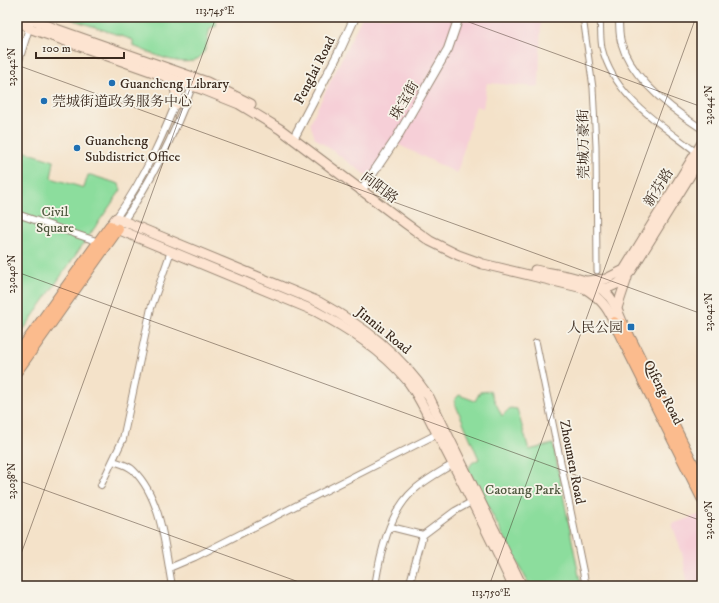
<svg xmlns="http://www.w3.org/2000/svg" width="719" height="603" font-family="'IM FELL DW Pica','Noto Serif SC',serif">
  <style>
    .built { fill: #f6cfd7 }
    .green { fill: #8cdd9d; stroke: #64845e }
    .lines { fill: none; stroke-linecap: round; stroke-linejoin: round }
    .pedestrian-casing { stroke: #988674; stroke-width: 7 }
    .minor-casing { stroke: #988674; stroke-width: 8 }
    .tertiary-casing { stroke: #988674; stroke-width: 10 }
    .secondary-casing { stroke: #988674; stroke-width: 11 }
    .primary-casing { stroke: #988674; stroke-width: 12 }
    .pedestrian { stroke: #fff; stroke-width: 5 }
    .minor { stroke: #fff; stroke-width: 6 }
    .tertiary { stroke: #fff; stroke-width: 8 }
    .secondary { stroke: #fde4d1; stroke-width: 9 }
    .primary { stroke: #fbbb8d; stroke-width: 10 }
    .ticks { fill: none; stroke: #3b2a1e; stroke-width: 1; stroke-opacity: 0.45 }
    .poi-dot { fill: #1f6fb2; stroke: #f7f3e8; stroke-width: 1.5 }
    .labels { text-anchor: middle; stroke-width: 3.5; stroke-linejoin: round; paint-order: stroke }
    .street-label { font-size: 14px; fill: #3b2a1e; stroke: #f7f3e8 }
    .poi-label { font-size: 14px; fill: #3b2a1e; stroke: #f7f3e8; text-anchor: start }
    .park-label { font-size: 14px; fill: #4f573e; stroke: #f7f3e8 }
    .neatline { fill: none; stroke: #3b2a1e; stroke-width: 1.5 }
    .ticks-label { font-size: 10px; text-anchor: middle; fill: #3b2a1e }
  </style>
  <rect width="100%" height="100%" fill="#f7f3e8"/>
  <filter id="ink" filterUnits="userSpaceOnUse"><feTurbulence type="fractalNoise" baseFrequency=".025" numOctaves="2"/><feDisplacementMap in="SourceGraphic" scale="8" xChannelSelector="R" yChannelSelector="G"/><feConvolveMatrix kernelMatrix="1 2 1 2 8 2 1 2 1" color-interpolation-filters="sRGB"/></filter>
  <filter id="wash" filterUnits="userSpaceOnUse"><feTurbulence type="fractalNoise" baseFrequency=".012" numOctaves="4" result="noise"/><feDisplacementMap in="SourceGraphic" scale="16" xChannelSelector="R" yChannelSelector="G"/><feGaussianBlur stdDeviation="0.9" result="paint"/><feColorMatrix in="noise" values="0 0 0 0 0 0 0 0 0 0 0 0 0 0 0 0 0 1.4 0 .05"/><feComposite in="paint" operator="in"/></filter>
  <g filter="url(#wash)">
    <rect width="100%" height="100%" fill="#f4e2c9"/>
    <g class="built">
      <polygon points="362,17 541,17 539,87 487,83 483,108 476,106 457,173 397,144 373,180 315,138 310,123"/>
      <polygon points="701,514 702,586 688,586 682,553 672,524"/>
    </g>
    <g class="green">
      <path d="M65,17H218L215,18L217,26L210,28C208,35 207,48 203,54C189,73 150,52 133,46V40Z"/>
      <polygon points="17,149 54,161 51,178 84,188 88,175 91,175 119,184 121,190 17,339"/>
      <polygon points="490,391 502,416 510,408 517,409 529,450 553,444 581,586 530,586 468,469 472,463 479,459 454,401 459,395 475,401 480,392"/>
    </g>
  </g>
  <g filter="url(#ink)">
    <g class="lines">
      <g class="pedestrian-casing">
        <g id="pedestrian">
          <polyline points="583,17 593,88 596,146 597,271"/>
          <path d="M600,17C601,27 600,38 602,48C614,97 659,123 696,152"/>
        </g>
      </g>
      <g class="minor-casing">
        <g id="minor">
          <path d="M619,17C619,25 619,34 621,42C631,79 671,109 702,129"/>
          <polyline points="17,67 30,25"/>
          <polyline points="17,214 99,242"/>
          <path d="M116,218C146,176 166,129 185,80"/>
          <path d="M122,223C153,179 175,133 193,84"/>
          <polyline points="536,343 586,586"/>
          <path d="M113,461C119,463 128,465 133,470C162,498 165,548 172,586"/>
          <polyline points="101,485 123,439 151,308 171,251"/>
          <polyline points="391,527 423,535"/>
          <polyline points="169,568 195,557 437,434"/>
          <path d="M375,586C380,554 389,512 414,490C425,480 440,472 453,464"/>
          <polyline points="409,586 423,535 455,511 473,501"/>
        </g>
      </g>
      <g class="tertiary-casing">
        <g id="tertiary">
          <polyline points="296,134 339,52 355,17"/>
          <polyline points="361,191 396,139 448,49 459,17"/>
        </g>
      </g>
      <g class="secondary-casing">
        <g id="secondary">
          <polyline points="27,17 53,28 207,82 251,104"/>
          <polyline points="17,19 29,28 204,90 239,104 280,129 405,223 430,241 458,255 483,264 583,288 608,288 619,283 631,271 702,156"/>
          <path d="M167,77C176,86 177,92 176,104"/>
          <path d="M535,270C558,275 592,277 609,296C615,303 619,314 623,324"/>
          <polyline points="587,281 606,279 624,270 702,143"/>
          <path d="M584,288C599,297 607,306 614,322"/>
          <polyline points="616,311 627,278"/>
          <path d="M513,586C490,537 466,489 441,441C430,421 421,398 407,380C382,350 349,329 315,311L110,226L116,218L319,302C366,328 398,352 429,397L522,586"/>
        </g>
      </g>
      <g class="primary-casing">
        <g id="primary">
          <polyline points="614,322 702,498"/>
          <polyline points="623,324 702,482"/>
          <polyline points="17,355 110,226"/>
          <polyline points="17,371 118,229"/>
        </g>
      </g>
      <use href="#pedestrian" class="pedestrian"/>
      <use href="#minor" class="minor"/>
      <use href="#tertiary" class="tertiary"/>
      <use href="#secondary" class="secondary"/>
      <use href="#primary" class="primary"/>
    </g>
  </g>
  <path class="ticks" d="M455,17L702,107M17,65L702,314M17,272L702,521M17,480L310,586M17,565L216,17M489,586L696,17"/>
  <g class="poi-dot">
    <circle cx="112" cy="83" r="4"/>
    <circle cx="44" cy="101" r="4"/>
    <circle cx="77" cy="148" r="4"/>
    <rect x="627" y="323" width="8" height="8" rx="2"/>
  </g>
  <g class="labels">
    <g class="street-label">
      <text transform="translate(314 70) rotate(-63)" y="5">Fenglai Road</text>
      <text transform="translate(404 100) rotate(-60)" y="5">珠宝街</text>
      <text transform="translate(583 144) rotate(-91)" y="5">莞城万豪街</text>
      <text transform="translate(380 187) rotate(37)" y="5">向阳路</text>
      <text transform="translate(658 187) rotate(-58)" y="5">新芬路</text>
      <text transform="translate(384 330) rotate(39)" y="5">Jinniu Road</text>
      <text transform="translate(664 392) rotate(63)" y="5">Qifeng Road</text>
      <text transform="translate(573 462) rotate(79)" y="5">Zhoumen Road</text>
    </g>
    <g class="poi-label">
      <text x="120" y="88">Guancheng Library</text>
      <text x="52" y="106">莞城街道政务服务中心</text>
      <text x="85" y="145">Guancheng<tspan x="85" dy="16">Subdistrict Office</tspan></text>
      <text x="623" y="332" text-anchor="end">人民公园</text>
    </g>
    <g class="park-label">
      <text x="55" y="216">Civil<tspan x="55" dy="16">Square</tspan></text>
      <text x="523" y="494">Caotang Park</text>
    </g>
  </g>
  <rect width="719" height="603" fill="none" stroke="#f7f3e8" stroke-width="44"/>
  <path d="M36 52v6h88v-6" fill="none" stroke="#3b2a1e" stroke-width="2"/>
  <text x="42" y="52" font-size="12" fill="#3b2a1e" stroke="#f7f3e8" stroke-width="3" paint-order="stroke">100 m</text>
  <rect x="22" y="22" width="675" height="559" class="neatline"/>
  <g class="ticks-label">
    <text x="215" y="14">113.745°E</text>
    <text transform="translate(11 67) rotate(-90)" y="4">23.042°N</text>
    <text transform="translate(708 105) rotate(-90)" y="4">23.044°N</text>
    <text transform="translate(11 274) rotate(-90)" y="4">23.040°N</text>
    <text transform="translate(708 312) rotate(-90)" y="4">23.042°N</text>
    <text transform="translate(11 481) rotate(-90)" y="4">23.038°N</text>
    <text transform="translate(708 520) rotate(-90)" y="4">23.040°N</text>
    <text x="491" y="596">113.750°E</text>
  </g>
</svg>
